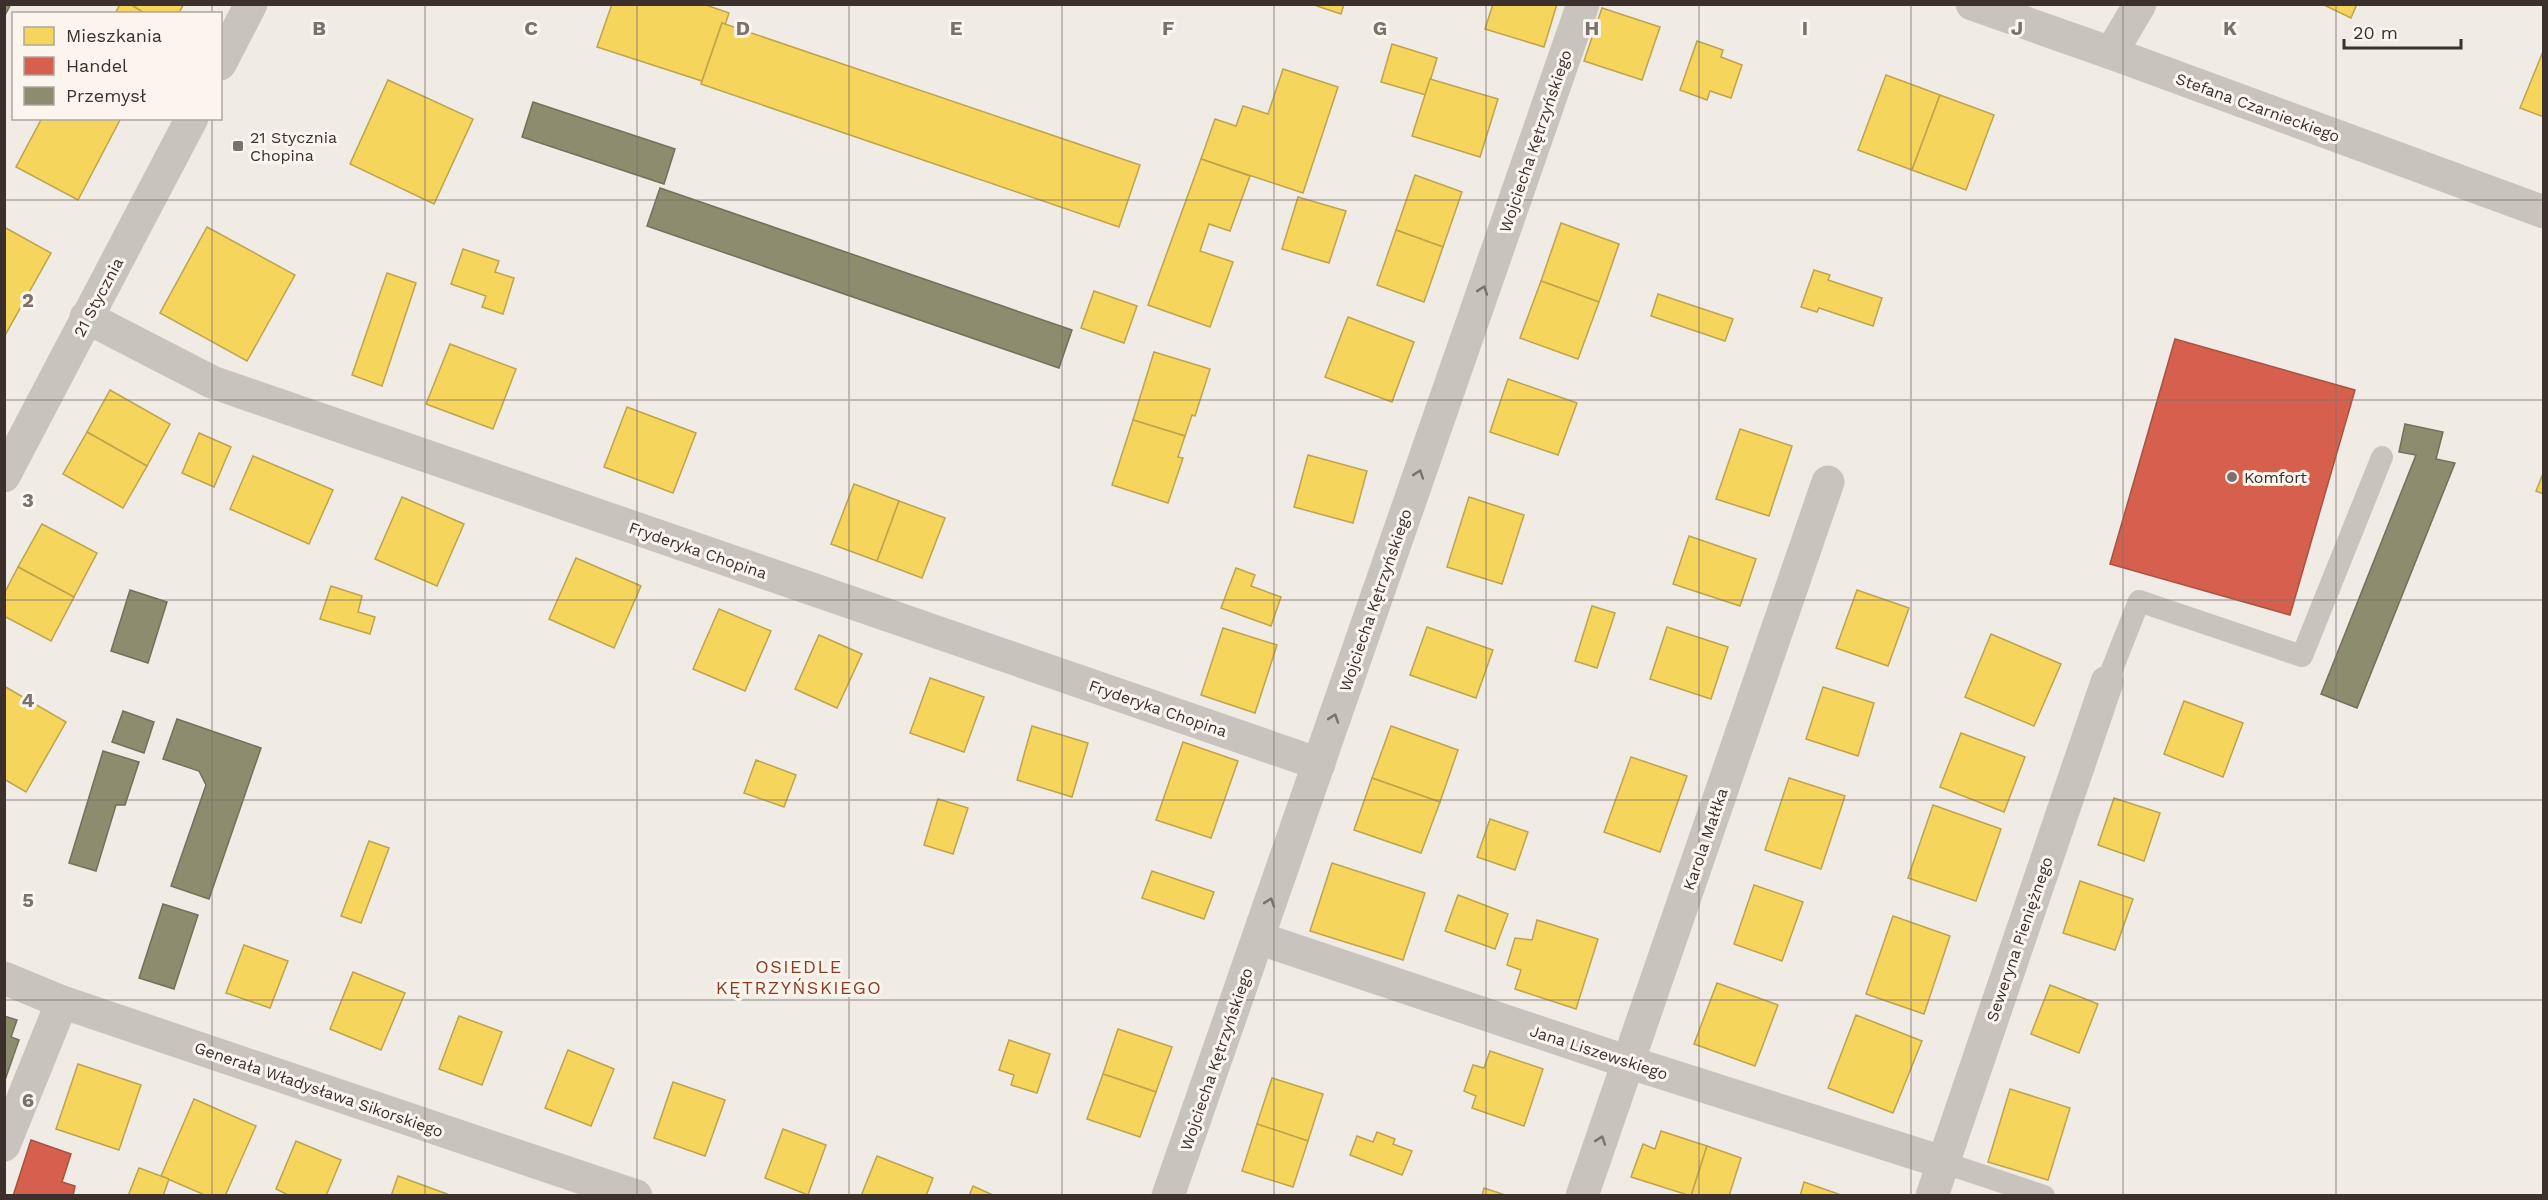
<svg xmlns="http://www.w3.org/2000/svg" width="2548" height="1200" font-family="'Work Sans',sans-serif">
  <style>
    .homes { fill: #f6d55c; stroke: #bea44d; stroke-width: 1.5 }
    .shops { fill: #d6604d; stroke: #a85243; stroke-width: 1.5 }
    .industry { fill: #8c8c6e; stroke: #74705a; stroke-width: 1.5 }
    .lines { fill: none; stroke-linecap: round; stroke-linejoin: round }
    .service { stroke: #c9c3be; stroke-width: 22 }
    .minor { stroke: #c9c3be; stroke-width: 33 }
    .tertiary { stroke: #c9c3be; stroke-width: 33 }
    .oneway { stroke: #7b726d }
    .grid { fill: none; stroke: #7a716c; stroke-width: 1.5; stroke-opacity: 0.55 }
    .poi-dot { fill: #7a716c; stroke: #fbf5ee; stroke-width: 2 }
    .labels { text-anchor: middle; stroke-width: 6; stroke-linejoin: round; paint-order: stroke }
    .street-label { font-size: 16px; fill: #3b302b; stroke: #fbf5ee }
    .poi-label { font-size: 16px; fill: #3b302b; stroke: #fbf5ee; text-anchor: start }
    .neighbourhood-label { font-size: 18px; letter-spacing: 1.5px; fill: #8c3b22; stroke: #fbf5ee }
    .grid-label { font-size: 20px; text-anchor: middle; font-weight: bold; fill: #7a716c; stroke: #fbf5ee; stroke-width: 6; stroke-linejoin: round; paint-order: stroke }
  </style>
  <rect width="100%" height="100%" fill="#f0ebe5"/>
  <g class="homes">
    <polygon points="120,4 130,4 146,14 115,14"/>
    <polygon points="130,4 184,4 178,14 146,14"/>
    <polygon points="612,4 703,4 729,13 725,25 722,23 702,81 597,47"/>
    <polygon points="1311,4 1344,4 1341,14"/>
    <polygon points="1493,4 1557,4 1544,47 1485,29"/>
    <polygon points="2322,4 2357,4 2351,18"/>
    <polygon points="1602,8 1660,27 1642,80 1584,61"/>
    <polygon points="722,23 1140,165 1119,227 701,84"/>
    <polygon points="1697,41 1723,50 1721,57 1742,65 1731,98 1710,91 1707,100 1680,90"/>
    <polygon points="1392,44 1437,58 1426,95 1381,82"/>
    <polygon points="2544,49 2544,117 2520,108"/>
    <polygon points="1283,69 1338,87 1303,193 1201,159 1215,119 1236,126 1243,106 1268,114"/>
    <polygon points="1886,75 1940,95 1912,170 1858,150"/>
    <polygon points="1430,79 1498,99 1480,157 1412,136"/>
    <polygon points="388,80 473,119 434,204 350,164"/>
    <polygon points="1940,95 1994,115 1966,190 1912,170"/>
    <polygon points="42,118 121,118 78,200 16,167"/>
    <polygon points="1201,159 1250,176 1230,231 1209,224 1200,251 1233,262 1210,327 1148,305"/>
    <polygon points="1415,175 1462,192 1443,247 1396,230"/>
    <polygon points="1298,197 1346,211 1329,263 1282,249"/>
    <polygon points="1561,223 1619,244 1599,302 1541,281"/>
    <polygon points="4,227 51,253 4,337"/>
    <polygon points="207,227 295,275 247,361 160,313"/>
    <polygon points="1396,230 1443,247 1424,302 1377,285"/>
    <polygon points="463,249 499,261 495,272 514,278 503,314 482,307 486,296 451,284"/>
    <polygon points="1814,270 1830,275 1828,280 1882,298 1873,326 1819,308 1817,312 1801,307"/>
    <polygon points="387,273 416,283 382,386 352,375"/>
    <polygon points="1541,281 1599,302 1578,359 1520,338"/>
    <polygon points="1094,291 1137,306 1124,343 1081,328"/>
    <polygon points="1658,294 1733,319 1725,341 1651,316"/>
    <polygon points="1348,317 1414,342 1392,402 1325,377"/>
    <polygon points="450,344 516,369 493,429 426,404"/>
    <polygon points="1154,352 1210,369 1195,416 1192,415 1185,436 1133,420"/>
    <polygon points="1508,379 1577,403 1558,455 1490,432"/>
    <polygon points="110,390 170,424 147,466 87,432"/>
    <polygon points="627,407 696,433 673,493 604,467"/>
    <polygon points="1133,420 1185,436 1178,457 1183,458 1168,503 1112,485"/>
    <polygon points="1740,429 1792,446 1769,516 1716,499"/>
    <polygon points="87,432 147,466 123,508 63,474"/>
    <polygon points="199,433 231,447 214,487 182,473"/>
    <polygon points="1308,455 1367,471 1353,523 1294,507"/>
    <polygon points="253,456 333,490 309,544 230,509"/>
    <polygon points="2544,471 2544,494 2536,491"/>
    <polygon points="854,484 899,501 877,561 831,544"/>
    <polygon points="402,497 464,524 437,586 375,559"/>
    <polygon points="1469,497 1524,515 1502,584 1447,567"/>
    <polygon points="899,501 945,518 922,578 877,561"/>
    <polygon points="42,524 97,553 74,597 18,567"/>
    <polygon points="1689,536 1756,559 1740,606 1673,584"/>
    <polygon points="576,558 641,586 614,648 549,619"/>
    <polygon points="18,567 74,597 51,641 4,616 4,594"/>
    <polygon points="1236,568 1255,575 1251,586 1281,597 1271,626 1221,608"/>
    <polygon points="331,586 362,596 358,612 375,617 370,634 320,619"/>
    <polygon points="1857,590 1909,608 1888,666 1836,648"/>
    <polygon points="1592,606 1615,613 1597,668 1575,661"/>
    <polygon points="719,609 771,631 745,691 693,669"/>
    <polygon points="1427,627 1493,650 1476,698 1410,675"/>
    <polygon points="1667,627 1728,647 1711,699 1650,679"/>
    <polygon points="1223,628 1277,645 1255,713 1201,695"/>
    <polygon points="1991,634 2061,664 2034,726 1965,697"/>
    <polygon points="819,635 862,654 837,708 795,689"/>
    <polygon points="930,678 984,697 964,752 910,733"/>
    <polygon points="4,686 66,722 26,792 4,779"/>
    <polygon points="1823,687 1874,703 1858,756 1806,739"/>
    <polygon points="2184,701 2243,723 2223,777 2164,754"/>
    <polygon points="1032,726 1088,743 1072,797 1017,780"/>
    <polygon points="1391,726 1458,750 1440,802 1372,778"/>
    <polygon points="1961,733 2025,757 2004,812 1940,787"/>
    <polygon points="1183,742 1238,761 1211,838 1156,820"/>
    <polygon points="1631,757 1687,776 1660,852 1604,832"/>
    <polygon points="756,760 796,775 784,807 744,793"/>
    <polygon points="1372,778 1440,802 1421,853 1354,830"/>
    <polygon points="1789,778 1845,796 1821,869 1765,850"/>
    <polygon points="2114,798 2160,813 2144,861 2098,845"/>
    <polygon points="938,799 968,808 953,854 924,845"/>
    <polygon points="1933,805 2001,829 1976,901 1908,878"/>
    <polygon points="1490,819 1528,832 1515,870 1477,857"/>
    <polygon points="369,841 389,848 361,923 341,916"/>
    <polygon points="1332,863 1425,893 1403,960 1310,931"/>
    <polygon points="1152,871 1214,892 1204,919 1142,898"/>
    <polygon points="2080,881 2133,899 2115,950 2063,933"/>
    <polygon points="1754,885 1803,902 1782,961 1734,944"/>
    <polygon points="1458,895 1508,914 1495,949 1445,931"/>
    <polygon points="1893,916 1950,936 1924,1014 1866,994"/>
    <polygon points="1537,920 1598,939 1576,1009 1515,989 1521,970 1507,965 1515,938 1532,940"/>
    <polygon points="244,945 288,961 270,1008 226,993"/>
    <polygon points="353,972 405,993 381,1050 330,1029"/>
    <polygon points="1717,983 1778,1005 1755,1066 1694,1044"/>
    <polygon points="2050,985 2098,1004 2079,1053 2031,1034"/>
    <polygon points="1856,1015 1922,1041 1893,1113 1828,1088"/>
    <polygon points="459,1016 502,1032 482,1085 439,1069"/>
    <polygon points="1118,1029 1172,1047 1156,1092 1103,1074"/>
    <polygon points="1009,1040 1050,1054 1037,1093 1011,1085 1014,1075 999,1070"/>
    <polygon points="568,1050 614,1069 591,1126 545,1108"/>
    <polygon points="1490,1051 1543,1069 1524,1126 1472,1108 1476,1096 1464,1091 1473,1065 1484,1068"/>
    <polygon points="78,1064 141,1085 119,1150 56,1129"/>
    <polygon points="1103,1074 1156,1092 1140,1137 1087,1119"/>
    <polygon points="1272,1078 1323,1094 1308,1141 1257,1124"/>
    <polygon points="673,1082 725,1100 705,1156 654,1138"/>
    <polygon points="2010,1089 2070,1108 2048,1180 1988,1162"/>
    <polygon points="194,1099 256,1126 225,1196 207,1196 161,1176"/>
    <polygon points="1257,1124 1308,1141 1293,1187 1242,1171"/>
    <polygon points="783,1129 826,1145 808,1195 765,1178"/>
    <polygon points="1661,1131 1707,1146 1691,1196 1631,1177 1643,1144 1655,1149"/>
    <polygon points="1377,1132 1395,1139 1393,1144 1412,1151 1402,1175 1350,1155 1357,1136 1373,1142"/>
    <polygon points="296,1141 341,1160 326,1196 290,1196 276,1189"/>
    <polygon points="1707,1146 1741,1158 1729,1196 1691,1196"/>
    <polygon points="877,1156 933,1178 926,1196 861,1196"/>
    <polygon points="139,1168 169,1179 163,1196 128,1196"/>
    <polygon points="398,1176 447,1194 446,1196 391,1196"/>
    <polygon points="1804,1182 1844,1196 1800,1196"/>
    <polygon points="973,1186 995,1196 969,1196"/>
    <polygon points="1484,1188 1508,1196 1482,1196"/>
  </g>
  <g class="shops">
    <polygon points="2175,339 2355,390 2290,615 2110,564"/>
    <polygon points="31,1140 71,1154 62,1182 75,1186 73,1196 13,1196"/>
  </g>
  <g class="industry">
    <polygon points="4,4 11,4 4,17"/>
    <polygon points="533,102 675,149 664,184 522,137"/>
    <polygon points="660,188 1072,330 1059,368 647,226"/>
    <polygon points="2405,424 2443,432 2436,459 2455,463 2357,708 2321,694 2416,455 2399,452"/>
    <polygon points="130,590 167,602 148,663 111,651"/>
    <polygon points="123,711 154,722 144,753 112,742"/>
    <polygon points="177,719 261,748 209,899 171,886 206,785 199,771 163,759"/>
    <polygon points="103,751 139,762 125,805 116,805 96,871 69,863"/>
    <polygon points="163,904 198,915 174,989 139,978"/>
    <polygon points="4,1016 17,1020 11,1037 19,1040 4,1083"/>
  </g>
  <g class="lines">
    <g class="service">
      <polyline points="2107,682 2139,601 2302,656 2382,457"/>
      <polyline points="1942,1162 2044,1196"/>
    </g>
    <g class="minor">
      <polyline points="2111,53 2140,4"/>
      <polyline points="86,317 212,382 1319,764"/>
      <polyline points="1258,938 1628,1062 1942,1162"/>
      <polyline points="4,978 62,1002 636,1196"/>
      <polyline points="4,1145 62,1002"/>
      <polyline points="1168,1196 1583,4"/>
      <polyline points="1582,1196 1828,482"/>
      <polyline points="1932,1196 2107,682"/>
    </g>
    <g class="tertiary">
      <polyline points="1972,4 2111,53 2544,212"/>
      <polyline points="220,64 251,4"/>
      <polyline points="4,476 192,118"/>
    </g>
  </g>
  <defs><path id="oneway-chevron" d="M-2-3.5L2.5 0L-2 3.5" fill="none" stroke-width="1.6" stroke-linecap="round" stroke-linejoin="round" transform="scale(1.5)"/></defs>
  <g class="oneway">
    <use href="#oneway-chevron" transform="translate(1483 290) rotate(-71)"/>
    <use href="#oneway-chevron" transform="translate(1419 474) rotate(-71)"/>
    <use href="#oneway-chevron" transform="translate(1334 718) rotate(-71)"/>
    <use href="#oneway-chevron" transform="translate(1270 902) rotate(-71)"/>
    <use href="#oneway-chevron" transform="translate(1601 1140) rotate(-71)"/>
  </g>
  <path class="grid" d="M212,4V14M425,4V1196M637,4V1196M849,4V1196M1062,4V1196M1274,4V1196M1486,4V1196M1699,4V1196M1911,4V1196M2123,4V1196M2336,4V1196M212,118V1196M4,200H2544M4,400H2544M4,600H2544M4,800H2544M4,1000H2544"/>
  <g class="poi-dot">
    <rect x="232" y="140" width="12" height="12" rx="3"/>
    <circle cx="2232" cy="477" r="6"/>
  </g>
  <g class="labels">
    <g class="street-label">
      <text transform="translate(2258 107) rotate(20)" y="6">Stefana Czarnieckiego</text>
      <text transform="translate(1535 141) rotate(-71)" y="6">Wojciecha Kętrzyńskiego</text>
      <text transform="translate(98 297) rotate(-62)" y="6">21 Stycznia</text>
      <text transform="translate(698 550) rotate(19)" y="6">Fryderyka Chopina</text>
      <text transform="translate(1375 600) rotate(-71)" y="6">Wojciecha Kętrzyńskiego</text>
      <text transform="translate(1158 708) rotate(19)" y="6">Fryderyka Chopina</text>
      <text transform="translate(1705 839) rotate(-71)" y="6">Karola Małłka</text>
      <text transform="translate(2019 939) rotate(-71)" y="6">Seweryna Pieniężnego</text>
      <text transform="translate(1599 1052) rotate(18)" y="6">Jana Liszewskiego</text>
      <text transform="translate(1216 1059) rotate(-71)" y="6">Wojciecha Kętrzyńskiego</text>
      <text transform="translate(319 1089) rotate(19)" y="6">Generała Władysława Sikorskiego</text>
    </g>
    <g class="poi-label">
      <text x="250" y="143">21 Stycznia<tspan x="250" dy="18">Chopina</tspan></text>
      <text x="2244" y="483">Komfort</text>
    </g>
    <g class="neighbourhood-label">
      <text x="799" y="973">OSIEDLE<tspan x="799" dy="21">KĘTRZYŃSKIEGO</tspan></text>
    </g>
  </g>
  <g class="grid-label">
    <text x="319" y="35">B</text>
    <text x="531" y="35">C</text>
    <text x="743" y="35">D</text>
    <text x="956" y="35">E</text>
    <text x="1168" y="35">F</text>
    <text x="1380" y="35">G</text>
    <text x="1592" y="35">H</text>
    <text x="1805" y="35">I</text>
    <text x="2017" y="35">J</text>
    <text x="2230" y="35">K</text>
    <text x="28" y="307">2</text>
    <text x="28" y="507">3</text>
    <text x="28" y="707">4</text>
    <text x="28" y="907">5</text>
    <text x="28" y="1107">6</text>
  </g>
  <rect width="2548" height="1200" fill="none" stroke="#3b302b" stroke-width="12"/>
  <rect x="12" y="12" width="210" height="108" fill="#fbf5ee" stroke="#aea6a0" stroke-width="1.5"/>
  <rect x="24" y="27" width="30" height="18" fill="#f6d55c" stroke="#aea6a0" stroke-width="1.5"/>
  <text x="66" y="42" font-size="18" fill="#3b302b">Mieszkania</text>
  <rect x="24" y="57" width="30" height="18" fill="#d6604d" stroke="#aea6a0" stroke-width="1.5"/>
  <text x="66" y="72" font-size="18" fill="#3b302b">Handel</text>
  <rect x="24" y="87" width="30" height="18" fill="#8c8c6e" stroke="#aea6a0" stroke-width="1.5"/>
  <text x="66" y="102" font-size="18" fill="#3b302b">Przemysł</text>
  <path d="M2344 39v9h117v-9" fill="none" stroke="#3b302b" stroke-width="3"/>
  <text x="2353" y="39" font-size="18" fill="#3b302b" stroke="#fbf5ee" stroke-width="4.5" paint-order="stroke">20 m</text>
</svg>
